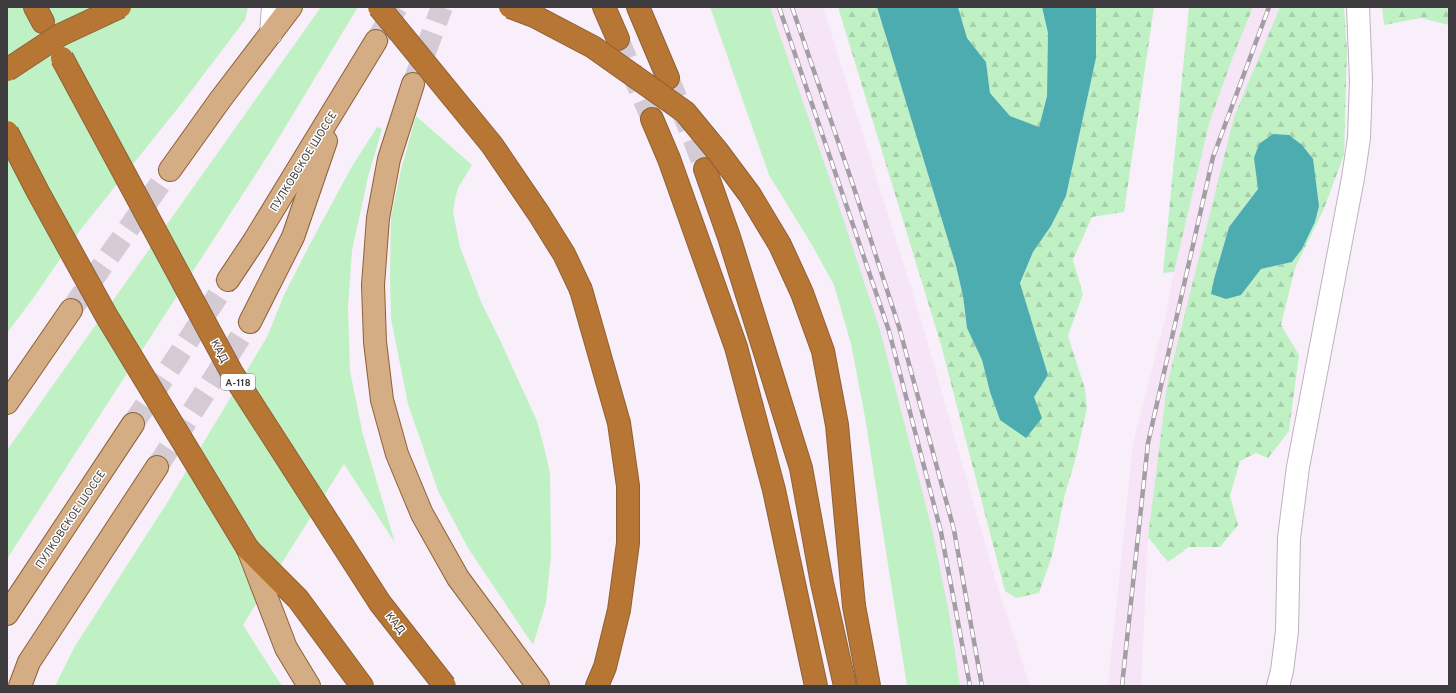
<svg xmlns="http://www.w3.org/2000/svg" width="1456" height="693" font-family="Overpass,sans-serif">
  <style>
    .built { fill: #f5e5f7 }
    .grass { fill: #c0f1c4 }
    .forest { fill: url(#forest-firs); fill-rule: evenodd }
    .water { fill: #4dacb0 }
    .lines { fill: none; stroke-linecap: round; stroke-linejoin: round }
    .major-tunnel { stroke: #d4cbd5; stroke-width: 22; stroke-dasharray: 22 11; stroke-linecap: butt }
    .highway-tunnel { stroke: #d4cbd5; stroke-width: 22; stroke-dasharray: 22 11; stroke-linecap: butt }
    .minor-casing { stroke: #bdb3be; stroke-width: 24 }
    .major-casing { stroke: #8d6138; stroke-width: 24 }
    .highway-casing { stroke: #8d6138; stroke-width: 24 }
    .minor { stroke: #fff; stroke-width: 22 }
    .major { stroke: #d4ad85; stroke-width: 22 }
    .highway { stroke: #b77634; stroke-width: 22 }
    .rail-casing { stroke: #a49da5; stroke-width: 4.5 }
    .rail { stroke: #fff; stroke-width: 3; stroke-dasharray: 9; stroke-linecap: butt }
    .highway-bridge-casing { stroke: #8d6138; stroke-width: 24; stroke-linecap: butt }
    .highway-bridge { stroke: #b77634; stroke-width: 22 }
    .labels { text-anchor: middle; stroke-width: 3; stroke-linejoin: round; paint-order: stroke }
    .shield { fill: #fff; stroke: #787679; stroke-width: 1 }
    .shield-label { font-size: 10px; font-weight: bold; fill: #3e3b3f }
    .street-label { font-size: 11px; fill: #3e3b3f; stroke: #fff }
  </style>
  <defs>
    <pattern id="forest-firs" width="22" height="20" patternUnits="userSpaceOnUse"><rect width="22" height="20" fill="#c0f1c4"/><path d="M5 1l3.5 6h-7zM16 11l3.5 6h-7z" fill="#a6d0a9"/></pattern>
  </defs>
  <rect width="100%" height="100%" fill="#f9effa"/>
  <g class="built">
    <polygon points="725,7 823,7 921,320 999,592 1030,686 923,686 842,283"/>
    <polygon points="1253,7 1280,7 1234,117 1167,385 1148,537 1141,686 1108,686 1133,443 1166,315 1174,271 1209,124 1232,59"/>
  </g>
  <g class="grass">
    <polygon points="7,7 248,7 245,20 182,103 81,229 34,297 7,333"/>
    <polygon points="321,7 358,7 272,149 7,559 7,450"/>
    <polygon points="710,7 770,7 834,191 880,330 932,529 950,618 960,686 907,686 865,417 851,344 834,285 812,245 769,175"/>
    <polygon points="416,116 472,165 458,188 455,199 453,212 460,247 482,304 499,338 537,421 545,451 550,473 551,555 546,603 533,645 468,548 438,491 408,404 391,319 390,273 391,217 401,170"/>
    <polygon points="377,127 382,129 368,177 352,251 348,306 350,371 363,435 395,543 344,464 243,625 282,686 55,686 75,646 167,503 267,337 284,295 309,246 351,168"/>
  </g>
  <g class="forest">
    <polygon points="838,7 877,7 956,266 963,296 967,328 982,360 990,392 1000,420 1034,397 1048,375 1020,283 1033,252 1051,226 1066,196 1096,58 1096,7 1154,7 1124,212 1092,217 1073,260 1083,294 1068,336 1085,389 1087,408 1076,457 1065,494 1052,556 1039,593 1016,598 1005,591 941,345"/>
    <polygon points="958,7 1042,7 1048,33 1047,96 1039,127 1010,116 990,93 986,62 967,38"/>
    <polygon points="1189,7 1253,7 1232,59 1209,124 1174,272 1163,273"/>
    <path d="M1280,7H1344L1347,50L1344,155L1323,211L1295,268L1281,325L1299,355L1289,431L1268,458L1256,453L1240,461L1230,496L1238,525L1220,547H1189L1168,562L1148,537L1167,385L1234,117ZM1258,189L1319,206L1315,222L1302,249L1292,262L1261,269L1241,295L1212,294L1214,279L1229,227Z"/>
    <polygon points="1382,7 1449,7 1449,25 1421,18 1384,25"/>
  </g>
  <g class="water">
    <polygon points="877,7 958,7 967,38 986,62 990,93 1010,116 1039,127 1047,96 1048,33 1042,7 1096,7 1096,58 1066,196 1051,226 1033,252 1020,283 1048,375 1034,397 1042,418 1026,438 1000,420 990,392 982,360 967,328 963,296 956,266"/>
    <polygon points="1273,134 1289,135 1302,145 1313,159 1319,206 1315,222 1302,249 1292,262 1261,269 1241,295 1226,299 1211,294 1214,279 1229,227 1258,189 1254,158 1259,144"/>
  </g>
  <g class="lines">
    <g class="major-tunnel">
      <polyline points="376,41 397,7"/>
      <polyline points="413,84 442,7"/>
      <polyline points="71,310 170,170"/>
      <polyline points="133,424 228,280"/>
      <polyline points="157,467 250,322"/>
    </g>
    <g class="highway-tunnel">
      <polyline points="618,39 652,119"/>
      <polyline points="668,78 694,140 705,169"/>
    </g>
    <g class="minor-casing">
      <g id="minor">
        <polyline points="271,34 273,7"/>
        <polyline points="1278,686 1282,671 1287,631 1289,538 1298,467 1353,178 1359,138 1361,81 1358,7"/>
      </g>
    </g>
    <g class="major-casing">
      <g id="major">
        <polyline points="413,84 389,159 378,218 373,285 375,342 382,400 397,454 422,514 458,578 538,686"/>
        <polyline points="170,170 220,100 291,7"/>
        <polyline points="228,280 254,241 376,41"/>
        <polyline points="250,322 293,237 326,141"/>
        <polyline points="7,403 71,310"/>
        <polyline points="248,549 286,648 309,686"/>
        <polyline points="7,614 133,424"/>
        <polyline points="20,686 29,662 157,467"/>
      </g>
    </g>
    <g class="highway-casing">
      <g id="highway">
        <polyline points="35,7 43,22"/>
        <polyline points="604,7 618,39"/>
        <polyline points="638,7 668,78"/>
        <polyline points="652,119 669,159 736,347 774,490 816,686"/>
        <polyline points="705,169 729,237 801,468 822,583 845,686"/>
        <polyline points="581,290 619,423 628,486 628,543 619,610 605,667 597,686"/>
        <polyline points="248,549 298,599 362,686"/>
        <polyline points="854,606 869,686"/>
      </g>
    </g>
    <use href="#minor" class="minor"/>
    <use href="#major" class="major"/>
    <use href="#highway" class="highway"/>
    <g class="rail-casing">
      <g id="rail">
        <polyline points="779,7 889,331 941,532 970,686"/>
        <polyline points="792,7 853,185 899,327 954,530 982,686"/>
        <polyline points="1122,686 1148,443 1213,157 1269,7"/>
      </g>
    </g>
    <use href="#rail" class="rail"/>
    <g class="highway-bridge-casing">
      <g id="highway-bridge">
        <polyline points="379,7 492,145 539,214 564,254 581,290"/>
        <polyline points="510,7 534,16 593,47 685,112 718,152 750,195 780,245 802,293 823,351 837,425 854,606"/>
        <polyline points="62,58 232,373 380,603 445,686"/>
        <polyline points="7,70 60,35 120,7"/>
        <polyline points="7,132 38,192 106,315 248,549"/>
      </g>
    </g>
    <use href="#highway-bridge" class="highway-bridge"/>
  </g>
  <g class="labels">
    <rect class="shield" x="221" y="374" width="34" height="16" rx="3"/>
    <g class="shield-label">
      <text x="238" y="386">А-118</text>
    </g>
    <g class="street-label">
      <text transform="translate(303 161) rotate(-58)" y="4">ПУЛКОВСКОЕ ШОССЕ</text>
      <text transform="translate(220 351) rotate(62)" y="4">КАД</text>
      <text transform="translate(70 519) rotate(-56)" y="4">ПУЛКОВСКОЕ ШОССЕ</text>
      <text transform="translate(396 623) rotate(52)" y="4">КАД</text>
    </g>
  </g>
  <rect width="1456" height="693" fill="none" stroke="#3e3b3f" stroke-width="16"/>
</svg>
